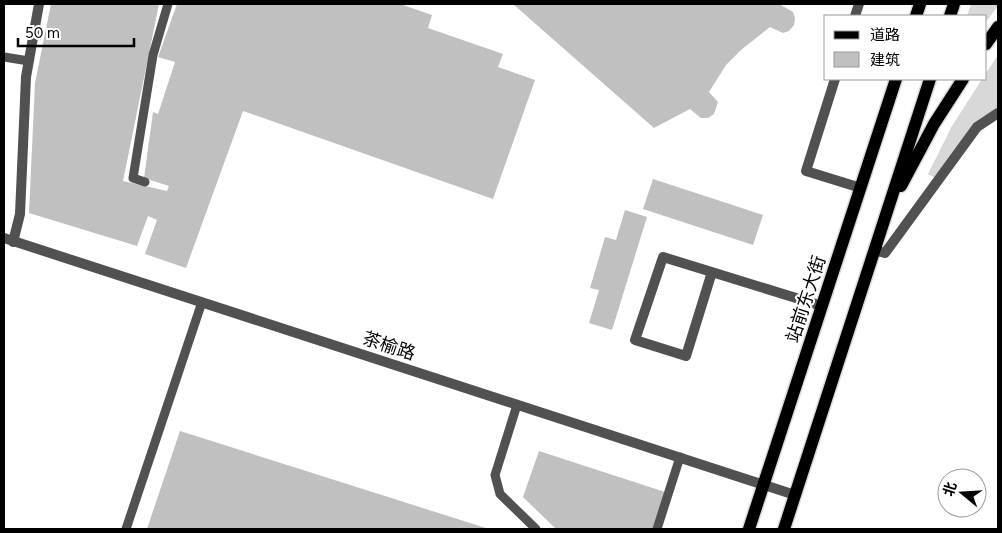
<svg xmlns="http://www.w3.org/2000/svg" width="1002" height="533" font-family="Figtree,'Noto Sans SC',sans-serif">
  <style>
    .green { fill: #d8d8d8 }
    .building { fill: #c0c0c0 }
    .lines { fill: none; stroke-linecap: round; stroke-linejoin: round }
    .primary-casing { stroke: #dbdbdb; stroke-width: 15 }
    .service { stroke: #515151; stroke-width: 9 }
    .minor { stroke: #515151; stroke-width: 10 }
    .tertiary { stroke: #515151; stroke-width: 10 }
    .primary { stroke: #000; stroke-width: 12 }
    .labels { text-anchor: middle; stroke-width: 4; stroke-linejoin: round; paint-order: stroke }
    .street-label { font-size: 18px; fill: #000; stroke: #fff }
  </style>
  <rect width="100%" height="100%" fill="#fff"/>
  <g class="green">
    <polygon points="971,4 998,4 998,6 986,22 986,16 967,16"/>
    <polygon points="998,55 998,113 977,127 939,180 928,174 952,126 982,79 986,79 986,73"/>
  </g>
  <g class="building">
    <polygon points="51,4 159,4 123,181 167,191 169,186 144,178 153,112 158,114 175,62 158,57 177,4 400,4 432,15 428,28 503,54 498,67 535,80 493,199 243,111 186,268 145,254 157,220 148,216 137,246 29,213 35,83"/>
    <polygon points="513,4 779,4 793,12 795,18 794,25 789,31 783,33 770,27 741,50 726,65 709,92 718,102 714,114 708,118 701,118 690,109 654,128"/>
    <polygon points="653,179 763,215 753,245 643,209"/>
    <polygon points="625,210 647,217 612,330 589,323 599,290 590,288 605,237 616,240"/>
    <polygon points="180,431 489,529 147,529"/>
    <polygon points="539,451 665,492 653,529 556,529 523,497"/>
  </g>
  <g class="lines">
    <g class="primary-casing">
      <g id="primary">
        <polyline points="916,16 920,4"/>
        <polyline points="950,16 954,4"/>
        <polyline points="986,44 998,27"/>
        <polyline points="901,186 934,124 963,79"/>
        <polyline points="749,529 896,79"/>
        <polyline points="784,529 930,79"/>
      </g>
    </g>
    <g class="service">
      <polyline points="4,57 29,61"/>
      <polyline points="145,182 133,178 153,55 168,4"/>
      <polyline points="517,405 495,475 500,494 536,529"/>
      <polyline points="126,529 202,302"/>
      <polyline points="657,529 680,457"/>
    </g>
    <g class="minor">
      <polyline points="13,242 20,214 26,77 39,4"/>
      <polyline points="712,272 686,356 635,340 663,257 822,306"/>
    </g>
    <g class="tertiary">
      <polyline points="855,16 859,4"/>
      <polyline points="835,79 806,171 861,188"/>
      <polyline points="4,238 795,495"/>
      <polyline points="874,250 885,253 977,127 998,113"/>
    </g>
    <use href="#primary" class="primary"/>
  </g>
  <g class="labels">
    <g class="street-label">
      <text transform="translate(806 299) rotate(-72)" y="6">站前东大街</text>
      <text transform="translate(389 346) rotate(18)" y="6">茶榆路</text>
    </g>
  </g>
  <rect width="1002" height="533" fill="none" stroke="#000000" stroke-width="10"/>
  <rect x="824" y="15" width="162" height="65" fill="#ffffff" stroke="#999999"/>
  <rect x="834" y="31" width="25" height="8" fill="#000000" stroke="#999999"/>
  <text x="870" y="40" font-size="15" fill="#000000">道路</text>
  <rect x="834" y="52" width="25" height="15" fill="#c0c0c0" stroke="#999999"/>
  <text x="870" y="65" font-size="15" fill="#000000">建筑</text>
  <g transform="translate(962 493) rotate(288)"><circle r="24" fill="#ffffff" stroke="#999999"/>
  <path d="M0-4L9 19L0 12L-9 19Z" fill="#000000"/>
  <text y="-8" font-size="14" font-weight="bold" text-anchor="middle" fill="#000000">北</text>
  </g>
  <path d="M18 38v8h116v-8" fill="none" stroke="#000000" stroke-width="2.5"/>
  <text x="25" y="38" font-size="15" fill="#000000" stroke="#ffffff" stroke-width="4" paint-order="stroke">50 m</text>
</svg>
